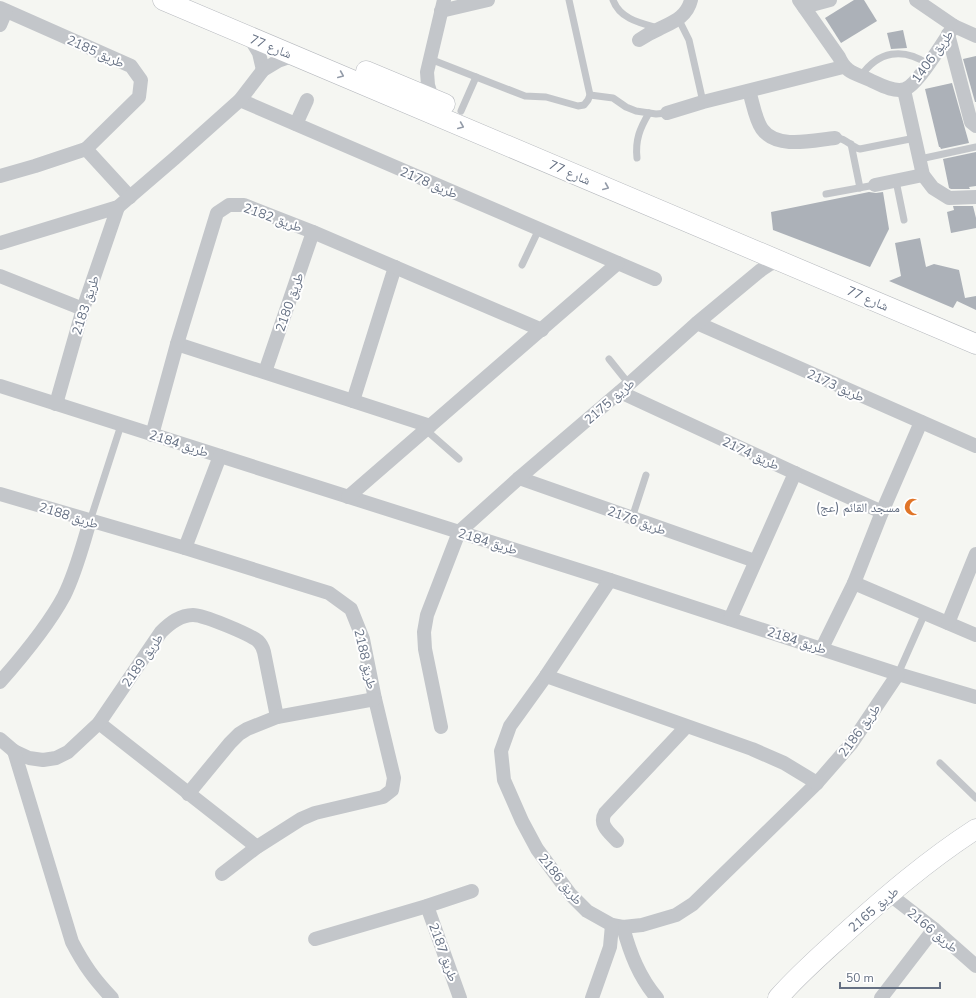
<svg xmlns="http://www.w3.org/2000/svg" width="976" height="998" font-family="'Nunito Sans','Noto Naskh Arabic',sans-serif">
  <style>
    .building { fill: #acb1b8 }
    .lines { fill: none; stroke-linecap: round; stroke-linejoin: round }
    .secondary-casing { stroke: #b6b9be; stroke-width: 21 }
    .lane { stroke: #c3c6ca; stroke-width: 7 }
    .street { stroke: #c3c6ca; stroke-width: 14 }
    .secondary { stroke: #fff; stroke-width: 20 }
    .oneway { stroke: #939ba8 }
    .labels { text-anchor: middle; stroke-width: 4; stroke-linejoin: round; paint-order: stroke }
    .street-label { font-size: 13px; fill: #657083; stroke: #fff }
    .poi-label { font-size: 13px; fill: #657083; stroke: #fff; text-anchor: end }
  </style>
  <rect width="100%" height="100%" fill="#f5f6f2"/>
  <g class="building">
    <polygon points="854,0 864,0 877,21 841,43 825,18"/>
    <polygon points="903,30 907,48 891,49 887,33"/>
    <polygon points="976,56 976,102 975,102 963,59"/>
    <polygon points="952,83 969,143 941,149 940,147 939,147 925,89"/>
    <polygon points="976,152 976,186 969,187 970,189 951,189 949,188 943,159"/>
    <polygon points="869,192 876,193 883,192 889,229 870,267 773,230 771,212"/>
    <polygon points="953,206 973,206 976,218 976,228 951,233 947,212 954,210"/>
    <polygon points="920,238 926,267 934,264 959,270 965,298 976,296 976,310 957,301 953,308 889,281 901,276 895,243"/>
  </g>
  <g class="lines">
    <g class="secondary-casing">
      <g id="secondary">
        <polyline points="163,0 976,344"/>
        <polyline points="366,71 445,104"/>
        <path d="M778,998C798,975 821,955 843,935C885,897 928,860 976,829"/>
      </g>
    </g>
    <g class="lane">
      <path d="M613,0C620,19 640,23 658,28"/>
      <polyline points="679,20 689,40 703,102"/>
      <polyline points="430,59 525,96 546,97 578,106 584,105 588,100 590,95 569,0"/>
      <path d="M861,76C878,51 903,47 928,64"/>
      <polyline points="590,95 613,98 626,107 636,111 656,114 667,113"/>
      <polyline points="461,111 476,77"/>
      <path d="M835,138C846,137 850,147 860,149L915,138"/>
      <polyline points="851,144 860,188"/>
      <path d="M637,158C635,140 640,128 649,113"/>
      <polyline points="920,159 976,147"/>
      <polyline points="896,181 904,220"/>
      <polyline points="826,194 875,185"/>
      <polyline points="522,265 539,229"/>
      <polyline points="609,359 629,384"/>
      <polyline points="426,430 459,459"/>
      <polyline points="632,518 646,475"/>
      <polyline points="90,521 121,425"/>
      <polyline points="898,674 925,613"/>
      <polyline points="940,763 976,798"/>
    </g>
    <g class="street">
      <path d="M799,0L839,57C846,73 855,73 870,80C879,84 894,93 905,89C918,85 945,39 954,26"/>
      <polyline points="916,0 954,26 976,36"/>
      <polyline points="804,7 830,0"/>
      <polyline points="0,8 131,66 141,80 139,97 86,149"/>
      <polyline points="441,11 488,0"/>
      <polyline points="0,25 6,11"/>
      <polyline points="948,34 971,122 976,126"/>
      <polyline points="250,38 259,53 263,70"/>
      <path d="M639,40C645,36 652,32 659,29C673,22 687,17 691,0"/>
      <polyline points="904,90 923,175 933,188 949,198 976,197"/>
      <path d="M749,91C753,103 755,119 762,129C777,150 814,140 835,138"/>
      <polyline points="432,98 428,85 427,72 444,0"/>
      <polyline points="240,100 655,279"/>
      <polyline points="667,113 703,102 843,67"/>
      <polyline points="296,124 307,100"/>
      <polyline points="0,176 35,166 86,149 130,197"/>
      <polyline points="875,185 923,175"/>
      <polyline points="0,243 118,207 175,158 240,100 263,70 278,61 295,55"/>
      <polyline points="0,276 83,309"/>
      <polyline points="697,323 976,446"/>
      <polyline points="177,344 430,426"/>
      <polyline points="265,372 313,232"/>
      <polyline points="0,386 610,580 898,674 976,697"/>
      <polyline points="620,392 795,473 882,512"/>
      <polyline points="353,401 395,267"/>
      <polyline points="56,404 83,309 118,207"/>
      <polyline points="152,435 177,344 217,213 229,205 244,205 313,232 542,330"/>
      <polyline points="519,478 755,561"/>
      <polyline points="0,494 185,548 329,593 351,609 363,639 375,699 394,778 392,790 383,797 315,813 301,819 257,847 222,874"/>
      <polyline points="348,497 618,263"/>
      <polyline points="185,548 220,456"/>
      <polyline points="610,580 546,676 510,726 501,751 504,780 522,821 537,849 570,894 587,911 612,925 623,927 642,925 676,915 693,904 817,783 851,744 898,674"/>
      <polyline points="854,583 976,635"/>
      <polyline points="730,619 795,473"/>
      <polyline points="948,623 976,554"/>
      <polyline points="822,648 854,583 882,512 921,422"/>
      <polyline points="546,676 752,749 784,763 817,783"/>
      <path d="M0,682C22,657 48,626 64,596C76,572 82,547 90,521"/>
      <polyline points="99,723 257,847"/>
      <polyline points="441,727 425,649 424,632 427,615 459,532 519,478 629,384 697,323 761,270 770,264 781,261"/>
      <path d="M0,739L14,751L29,758L43,760L56,758L68,752L99,723L161,632C170,623 180,615 193,615C204,615 249,634 258,641C261,644 263,648 264,652L277,717"/>
      <path d="M14,751L72,942C84,965 94,979 112,998"/>
      <polyline points="188,794 230,743 239,734 247,729 277,717 375,699"/>
      <path d="M617,841C610,833 598,825 605,813L686,727"/>
      <polyline points="889,894 934,929 976,966"/>
      <polyline points="427,906 460,998"/>
      <path d="M623,927C630,953 639,977 657,998"/>
      <polyline points="315,939 427,906 472,891"/>
      <polyline points="592,998 610,947 612,925"/>
      <polyline points="881,998 934,929"/>
    </g>
    <use href="#secondary" class="secondary"/>
  </g>
  <defs><path id="oneway-chevron" d="M-2-3.5L2.5 0L-2 3.5" fill="none" stroke-width="1.6" stroke-linecap="round" stroke-linejoin="round"/></defs>
  <g class="oneway">
    <use href="#oneway-chevron" transform="translate(341 75) rotate(23)"/>
    <use href="#oneway-chevron" transform="translate(461 126) rotate(23)"/>
    <use href="#oneway-chevron" transform="translate(606 187) rotate(23)"/>
  </g>
  <defs>
    <g id="mosque-bare" transform="scale(1.38)"><path d="M3.5-4.9A6 6 0 1 0 3.5 4.9A5 5 0 1 1 3.5-4.9Z" fill="#e07528" stroke="#fff" stroke-width="2.5" paint-order="stroke"/></g>
  </defs>
  <g fill-rule="evenodd">
    <use href="#mosque-bare" x="913" y="507"/>
  </g>
  <g class="labels">
    <g class="street-label">
      <text transform="translate(271 46) rotate(22)" y="5">شارع 77</text>
      <text transform="translate(96 51) rotate(24)" y="5">طريق 2185</text>
      <text transform="translate(932 56) rotate(-54)" y="5">طريق 1406</text>
      <text transform="translate(570 172) rotate(23)" y="5">شارع 77</text>
      <text transform="translate(429 182) rotate(23)" y="5">طريق 2178</text>
      <text transform="translate(273 217) rotate(20)" y="5">طريق 2182</text>
      <text transform="translate(868 298) rotate(23)" y="5">شارع 77</text>
      <text transform="translate(289 302) rotate(-71)" y="5">طريق 2180</text>
      <text transform="translate(85 305) rotate(-72)" y="5">طريق 2183</text>
      <text transform="translate(836 385) rotate(24)" y="5">طريق 2173</text>
      <text transform="translate(609 401) rotate(-41)" y="5">طريق 2175</text>
      <text transform="translate(179 443) rotate(18)" y="5">طريق 2184</text>
      <text transform="translate(751 453) rotate(25)" y="5">طريق 2174</text>
      <text transform="translate(69 515) rotate(17)" y="5">طريق 2188</text>
      <text transform="translate(637 520) rotate(20)" y="5">طريق 2176</text>
      <text transform="translate(488 541) rotate(17)" y="5">طريق 2184</text>
      <text transform="translate(797 640) rotate(18)" y="5">طريق 2184</text>
      <text transform="translate(366 659) rotate(77)" y="5">طريق 2188</text>
      <text transform="translate(142 660) rotate(-55)" y="5">طريق 2189</text>
      <text transform="translate(859 730) rotate(-54)" y="5">طريق 2186</text>
      <text transform="translate(561 879) rotate(51)" y="5">طريق 2186</text>
      <text transform="translate(873 909) rotate(-41)" y="5">طريق 2165</text>
      <text transform="translate(933 930) rotate(40)" y="5">طريق 2166</text>
      <text transform="translate(444 952) rotate(70)" y="5">طريق 2187</text>
    </g>
    <g class="poi-label">
      <text x="900" y="512">مسجد القائم (عج)</text>
    </g>
  </g>
  <path d="M840 982v6h100v-6" fill="none" stroke="#657083" stroke-width="2"/>
  <text x="846" y="982" font-size="12" fill="#657083" stroke="#ffffff" stroke-width="3" paint-order="stroke">50 m</text>
</svg>
